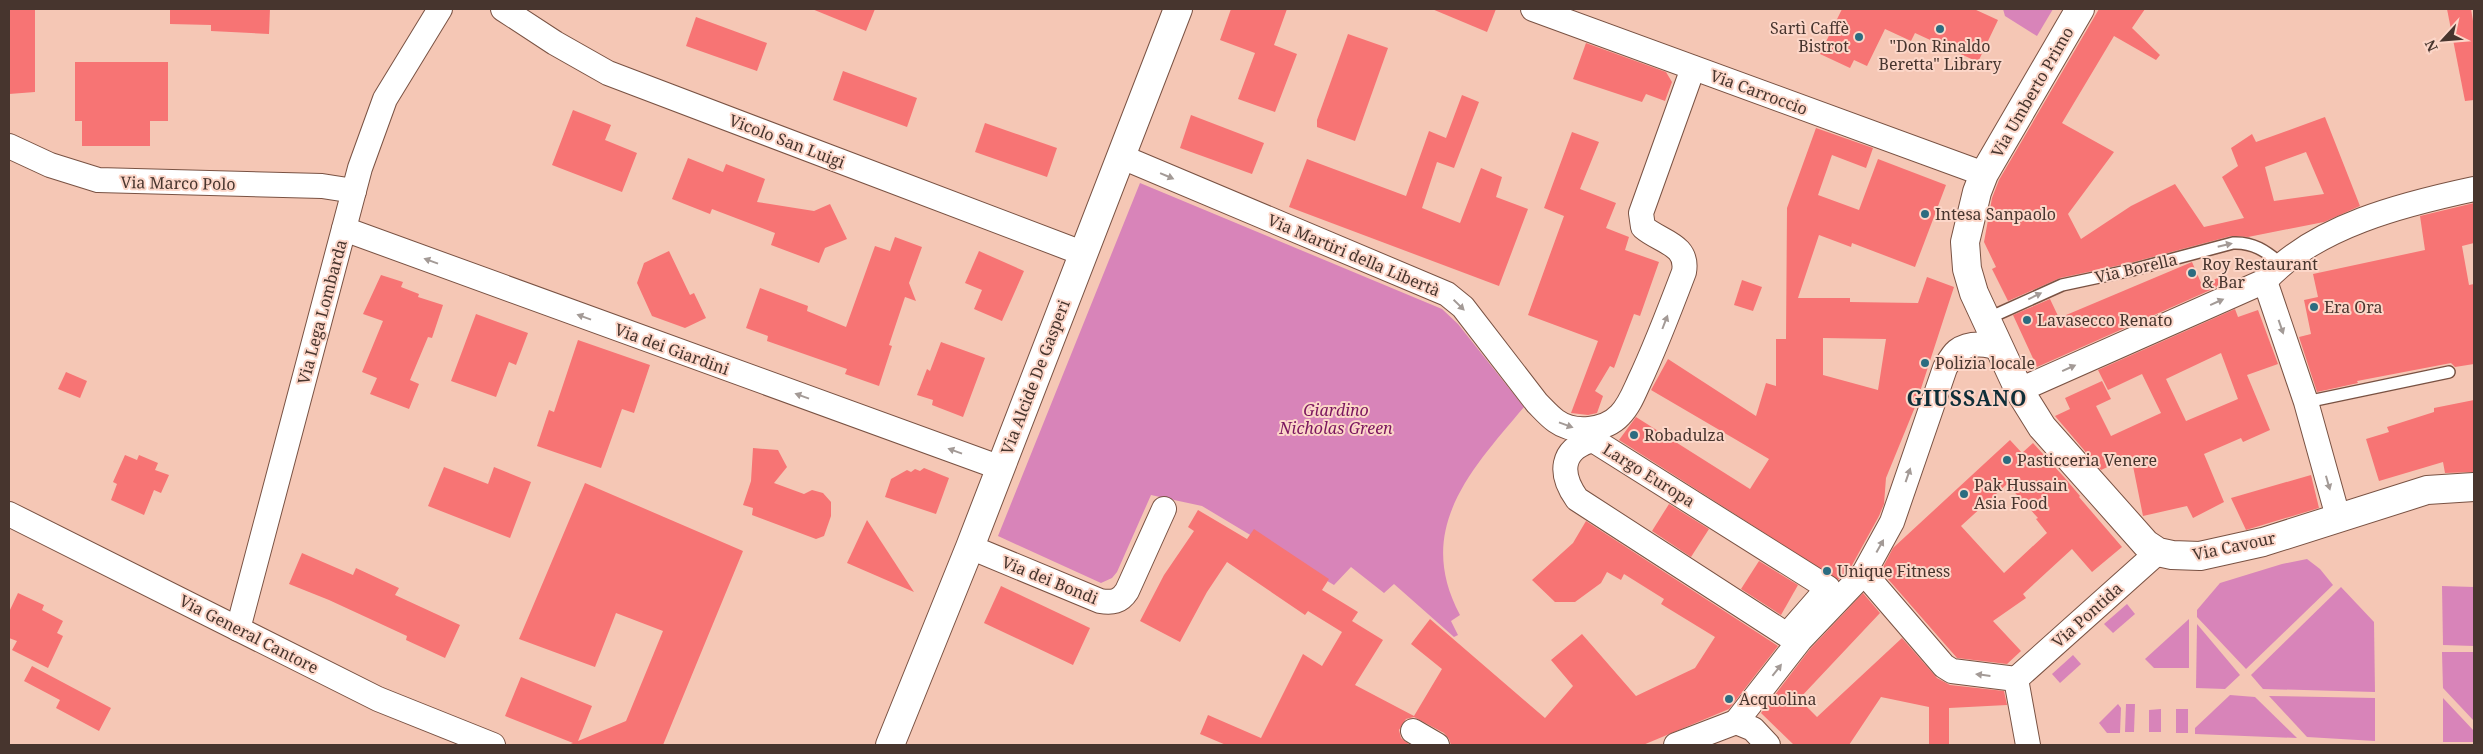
<svg xmlns="http://www.w3.org/2000/svg" width="2483" height="754" font-family="'Noto Serif',serif">
  <style>
    .green { fill: #d884b9 }
    .building { fill: #f77474; fill-rule: evenodd }
    .lines { fill: none; stroke-linecap: round; stroke-linejoin: round }
    .lane-casing { stroke: #795243; stroke-width: 14 }
    .street-casing { stroke: #795243; stroke-width: 26 }
    .secondary-casing { stroke: #795243; stroke-width: 30 }
    .lane { stroke: #fff; stroke-width: 11 }
    .street { stroke: #fff; stroke-width: 24 }
    .secondary { stroke: #fff; stroke-width: 28 }
    .oneway { fill: #a39a96 }
    .poi-dot { fill: #2c6c80; stroke: #fcd6c8; stroke-width: 2 }
    .labels { text-anchor: middle; stroke-width: 4; stroke-linejoin: round; paint-order: stroke }
    .poi-label { font-size: 16px; fill: #47352e; stroke: #fcd6c8; text-anchor: start }
    .street-label { font-size: 16px; fill: #47352e; stroke: #fcd6c8 }
    .park-label { font-size: 16px; font-style: italic; fill: #7a155e; stroke: #fcd6c8 }
    .district-label { font-size: 21px; font-weight: bold; letter-spacing: 1px; fill: #0f2e38; stroke: #fcd6c8 }
  </style>
  <rect width="100%" height="100%" fill="#f5c7b5"/>
  <g class="green">
    <polygon points="2003,9 2053,9 2037,36 2005,16"/>
    <path d="M1140,183L1442,309L1458,324L1524,407C1471,470 1414,529 1460,615L1451,621L1458,635L1454,637L1394,584L1384,593L1351,567L1334,585L1202,506L1151,495L1117,572L1112,578L1101,583L998,536Z"/>
    <polygon points="2307,559 2320,569 2333,585 2246,669 2197,617 2197,610 2220,583 2282,564"/>
    <polygon points="2442,586 2474,587 2474,646 2443,645"/>
    <polygon points="2341,587 2374,622 2375,692 2263,689 2251,675"/>
    <polygon points="2127,604 2135,614 2113,633 2104,624"/>
    <polygon points="2189,619 2189,668 2154,668 2145,659"/>
    <polygon points="2197,624 2240,675 2225,689 2196,688"/>
    <polygon points="2442,652 2474,652 2474,721 2443,688"/>
    <polygon points="2073,655 2081,664 2060,683 2052,674"/>
    <polygon points="2230,695 2255,697 2297,738 2195,734 2195,728"/>
    <polygon points="2269,696 2375,698 2375,741 2307,737"/>
    <polygon points="2443,698 2474,731 2474,742 2443,742"/>
    <polygon points="2118,704 2121,708 2120,733 2107,733 2099,723"/>
    <polygon points="2126,704 2135,704 2134,732 2125,732"/>
    <polygon points="2161,709 2161,732 2149,732 2149,710"/>
    <rect x="2176" y="709" width="12" height="24"/>
  </g>
  <g class="building">
    <polygon points="9,9 35,9 35,92 9,94"/>
    <polygon points="170,9 270,9 269,34 211,31 211,25 170,24"/>
    <polygon points="812,9 875,9 866,31"/>
    <polygon points="1231,9 1287,9 1274,45 1297,54 1275,112 1238,99 1255,53 1220,40"/>
    <polygon points="1432,9 1496,9 1487,32"/>
    <polygon points="1842,9 1974,9 1998,20 1978,62 1915,33 1911,41 1885,29 1867,66 1854,60 1850,68 1820,54"/>
    <path d="M2099,9H2145L2132,28L2160,55L2156,60L2114,36L2062,123L2114,152L2068,214L2081,239L2131,206L2175,184L2204,227L2244,218L2222,177L2238,166L2231,148L2252,134L2256,142L2325,117L2360,206L2324,222L2248,237L2231,236L2130,263L2060,278L2008,301L1992,269L1996,267L1984,242L1992,198L1999,180ZM2306,152L2324,194L2274,201L2265,167Z"/>
    <polygon points="2447,9 2471,9 2474,27 2474,100 2465,101"/>
    <polygon points="696,17 767,43 757,71 686,46"/>
    <polygon points="1348,34 1388,48 1355,141 1317,127 1317,120"/>
    <polygon points="1586,43 1666,72 1672,82 1665,101 1646,94 1642,102 1573,79"/>
    <polygon points="75,62 168,62 168,121 150,121 150,146 82,146 82,121 75,121"/>
    <polygon points="843,71 917,98 907,127 833,100"/>
    <polygon points="1462,95 1479,102 1454,168 1437,162 1422,208 1460,223 1481,168 1502,177 1496,197 1528,209 1499,286 1289,207 1307,159 1406,196 1429,131 1446,138"/>
    <polygon points="573,110 611,125 605,140 637,153 622,192 552,165"/>
    <polygon points="1191,115 1264,143 1252,174 1180,148"/>
    <polygon points="985,123 1057,148 1047,177 975,152"/>
    <path d="M1816,128L1873,148L1866,168L1832,155L1818,195L1859,210L1878,159L1946,185L1915,267L1852,243L1851,247L1819,235L1798,298H1850V302L1918,303L1927,277L1954,287L1915,407L1886,478L1884,504L1879,516L1851,567L1838,580L1619,440L1636,417L1750,489L1769,459L1651,390L1668,359L1756,416L1766,383L1776,386V339H1786L1787,208ZM1823,338L1886,339L1878,390L1823,375Z"/>
    <polygon points="1572,132 1599,142 1580,189 1616,203 1606,228 1629,237 1625,250 1659,262 1640,316 1634,314 1614,368 1610,366 1595,391 1603,396 1597,413 1588,415 1571,413 1598,341 1528,315 1564,216 1544,208"/>
    <polygon points="688,158 723,172 726,164 765,179 757,202 814,211 830,204 847,239 825,248 819,263 771,245 775,233 712,209 710,214 672,199"/>
    <polygon points="2474,203 2474,243 2462,246 2469,285 2474,284 2474,364 2455,367 2451,363 2357,381 2358,383 2317,392 2299,337 2311,334 2304,300 2318,297 2313,274 2425,250 2420,216"/>
    <polygon points="895,237 922,247 909,283 916,301 905,297 889,345 892,346 879,386 845,374 847,369 767,341 768,336 746,328 760,288 808,306 807,311 846,327 875,246 890,251"/>
    <polygon points="669,251 690,295 694,293 706,318 685,328 652,316 637,283 644,263"/>
    <polygon points="979,251 1024,271 1002,321 974,309 982,290 965,283"/>
    <polygon points="2192,262 2202,285 2220,277 2224,284 2037,367 2013,315 2050,299 2059,318"/>
    <polygon points="381,275 403,282 401,287 419,294 418,297 443,305 432,338 428,337 410,380 419,384 409,409 370,394 377,378 362,372 383,321 363,314"/>
    <polygon points="1742,280 1762,287 1753,311 1734,305"/>
    <path d="M2235,309L2238,317L2258,310L2278,364L2247,375L2270,430L2243,442L2241,438L2204,454L2224,502L2193,518L2187,506L2143,516L2131,456L2101,470L2055,416L2070,409L2065,398L2102,381L2111,399L2096,406L2111,436L2161,413L2142,374L2108,390L2098,370ZM2221,353L2238,399L2186,421L2166,379Z"/>
    <polygon points="476,314 528,333 516,365 509,362 496,397 451,381"/>
    <polygon points="578,340 650,365 634,413 622,409 601,468 537,446 549,410 554,412"/>
    <polygon points="941,342 985,358 963,417 932,405 933,400 917,395 927,369 930,371"/>
    <polygon points="66,372 87,381 80,398 58,389"/>
    <polygon points="2474,400 2474,472 2445,473 2443,462 2379,481 2366,439 2389,432 2387,427 2434,412 2434,408"/>
    <path d="M2010,440L2022,453L2033,443L2064,477L2080,496L2079,497L2122,547L2092,572L2072,549L2023,594L2026,598L1993,621L2021,651L2007,664L1957,658L1881,571L1893,548ZM2007,484L2038,518L2036,519L2047,533L2004,573L1961,526Z"/>
    <polygon points="753,448 778,450 787,467 774,483 804,494 812,490 823,493 831,502 831,516 824,536 816,539 752,515 753,508 743,505 751,481"/>
    <polygon points="125,455 137,460 139,455 158,463 155,470 169,475 161,493 154,490 144,515 111,500 117,484 113,482"/>
    <polygon points="444,467 488,484 494,467 531,482 510,538 428,506"/>
    <polygon points="924,468 949,478 936,514 885,497 891,479 907,470 911,472 915,469 920,471"/>
    <polygon points="2311,475 2319,508 2246,530 2231,498"/>
    <polygon points="585,483 743,551 663,745 568,745 573,743 505,716 521,677 592,706 578,741 626,721 663,631 616,613 595,667 519,639"/>
    <polygon points="1669,504 1709,529 1691,557 1652,531"/>
    <polygon points="1198,510 1247,539 1254,529 1329,579 1322,590 1358,612 1352,621 1383,640 1355,685 1414,716 1442,669 1411,644 1430,619 1545,718 1573,686 1551,660 1582,634 1636,696 1695,668 1715,637 1661,604 1664,599 1624,574 1621,580 1607,572 1601,583 1575,602 1555,602 1532,580 1573,543 1586,521 1778,646 1729,709 1643,745 1451,745 1449,739 1444,733 1414,717 1406,719 1399,730 1401,738 1410,745 1226,745 1200,734 1208,715 1261,738 1303,654 1322,666 1342,632 1308,611 1305,615 1227,562 1207,592 1180,642 1140,621 1164,575 1194,531 1188,527"/>
    <polygon points="867,520 914,592 847,563"/>
    <polygon points="302,553 353,575 356,568 399,588 395,595 460,625 445,658 406,640 407,636 329,600 289,584"/>
    <polygon points="1759,561 1798,585 1781,615 1741,589"/>
    <polygon points="1001,586 1090,628 1073,665 984,623"/>
    <polygon points="18,593 44,605 42,610 63,621 57,633 63,636 48,668 12,650 17,641 9,638 9,612"/>
    <polygon points="1863,593 1880,613 1799,699 1817,717 1902,638 1937,678 1950,685 2004,691 2007,705 1949,708 1949,745 1929,745 1929,707 1881,697 1849,745 1794,745 1761,713 1810,649"/>
    <polygon points="32,666 111,708 99,731 56,708 60,700 24,681"/>
  </g>
  <g class="lines">
    <g class="lane-casing">
      <g id="lane">
        <path d="M1991,317L2062,285L2132,270L2233,243C2253,242 2266,251 2281,264"/>
        <polyline points="2306,402 2449,372"/>
      </g>
    </g>
    <g class="street-casing">
      <g id="street">
        <polyline points="503,9 555,43 608,73 1082,253"/>
        <polyline points="1533,9 1984,174"/>
        <polyline points="9,146 50,165 98,180 322,186 354,191"/>
        <path d="M1122,157L1447,294L1463,307L1537,403C1543,409 1549,416 1556,421C1574,434 1605,431 1620,415C1629,406 1634,393 1639,382C1656,346 1670,309 1684,272C1689,244 1660,242 1643,227L1641,213L1693,68"/>
        <polyline points="344,229 1001,468"/>
        <polyline points="2265,281 2306,402 2338,517"/>
        <path d="M2024,388L2265,281C2315,226 2404,204 2474,189"/>
        <path d="M1593,440L1828,588L1787,635L1577,499C1559,474 1560,449 1593,440Z"/>
        <polyline points="9,514 378,699 493,745"/>
        <path d="M970,547L1100,601C1112,603 1120,602 1127,591L1164,509"/>
        <polyline points="1864,573 1944,666 1952,671 2016,679 2158,552"/>
        <polyline points="238,629 360,168 385,99 440,9"/>
        <polyline points="2016,679 2028,745"/>
        <path d="M1736,722L1800,640L1864,573L1892,522L1945,368C1948,363 1952,355 1957,351C1969,342 1989,343 2001,350"/>
        <polyline points="1413,731 1437,745"/>
        <polyline points="1676,745 1736,722 1753,729 1768,745"/>
      </g>
    </g>
    <g class="secondary-casing">
      <g id="secondary">
        <polyline points="2080,9 1984,174 1977,192 1965,242 1967,269 1974,293 2019,390 2042,427 2146,544 2158,552 2172,555 2200,556 2263,542 2427,490 2474,487"/>
        <polyline points="890,745 970,547 1178,9"/>
      </g>
    </g>
    <use href="#lane" class="lane"/>
    <use href="#street" class="street"/>
    <use href="#secondary" class="secondary"/>
  </g>
  <defs><path id="oneway-solid" d="M-6-.8H1V-3.2L6.5 0L1 3.2V.8H-6Z" transform="scale(1.25)"/></defs>
  <g class="oneway">
    <use href="#oneway-solid" transform="translate(1167 176) rotate(23)"/>
    <use href="#oneway-solid" transform="translate(2225 245) rotate(-13)"/>
    <use href="#oneway-solid" transform="translate(431 261) rotate(-160)"/>
    <use href="#oneway-solid" transform="translate(2035 296) rotate(-26)"/>
    <use href="#oneway-solid" transform="translate(2217 302) rotate(-24)"/>
    <use href="#oneway-solid" transform="translate(1459 305) rotate(44)"/>
    <use href="#oneway-solid" transform="translate(584 317) rotate(-160)"/>
    <use href="#oneway-solid" transform="translate(1665 322) rotate(-69)"/>
    <use href="#oneway-solid" transform="translate(2281 327) rotate(71)"/>
    <use href="#oneway-solid" transform="translate(2069 368) rotate(-24)"/>
    <use href="#oneway-solid" transform="translate(802 396) rotate(-160)"/>
    <use href="#oneway-solid" transform="translate(1566 425) rotate(20)"/>
    <use href="#oneway-solid" transform="translate(955 451) rotate(-160)"/>
    <use href="#oneway-solid" transform="translate(1908 475) rotate(-71)"/>
    <use href="#oneway-solid" transform="translate(2328 483) rotate(74)"/>
    <use href="#oneway-solid" transform="translate(1880 546) rotate(-61)"/>
    <use href="#oneway-solid" transform="translate(1777 670) rotate(-52)"/>
    <use href="#oneway-solid" transform="translate(1983 675) rotate(-173)"/>
  </g>
  <g class="poi-dot">
    <circle cx="1940" cy="29" r="5"/>
    <circle cx="1859" cy="37" r="5"/>
    <circle cx="1925" cy="214" r="5"/>
    <circle cx="2192" cy="273" r="5"/>
    <circle cx="2314" cy="307" r="5"/>
    <circle cx="2027" cy="320" r="5"/>
    <circle cx="1925" cy="363" r="5"/>
    <circle cx="1634" cy="435" r="5"/>
    <circle cx="2007" cy="460" r="5"/>
    <circle cx="1964" cy="494" r="5"/>
    <circle cx="1827" cy="571" r="5"/>
    <circle cx="1729" cy="699" r="5"/>
  </g>
  <g class="labels">
    <g class="poi-label">
      <text x="1849" y="34" text-anchor="end">Sartì Caffè<tspan x="1849" dy="18">Bistrot</tspan></text>
      <text x="1940" y="52" text-anchor="middle">"Don Rinaldo<tspan x="1940" dy="18">Beretta" Library</tspan></text>
      <text x="1935" y="220">Intesa Sanpaolo</text>
      <text x="2202" y="270">Roy Restaurant<tspan x="2202" dy="18">&amp; Bar</tspan></text>
      <text x="2324" y="313">Era Ora</text>
      <text x="2037" y="326">Lavasecco Renato</text>
      <text x="1935" y="369">Polizia locale</text>
      <text x="1644" y="441">Robadulza</text>
      <text x="2017" y="466">Pasticceria Venere</text>
      <text x="1974" y="491">Pak Hussain<tspan x="1974" dy="18">Asia Food</tspan></text>
      <text x="1837" y="577">Unique Fitness</text>
      <text x="1739" y="705">Acquolina</text>
    </g>
    <g class="street-label">
      <text transform="translate(1759 92) rotate(20)" y="6">Via Carroccio</text>
      <text transform="translate(2032 92) rotate(-60)" y="6">Via Umberto Primo</text>
      <text transform="translate(787 141) rotate(21)" y="6">Vicolo San Luigi</text>
      <text transform="translate(178 183) rotate(1)" y="6">Via Marco Polo</text>
      <text transform="translate(1354 255) rotate(23)" y="6">Via Martiri della Libertà</text>
      <text transform="translate(2136 268) rotate(-13)" y="6">Via Borella</text>
      <text transform="translate(322 312) rotate(-75)" y="6">Via Lega Lombarda</text>
      <text transform="translate(672 349) rotate(20)" y="6">Via dei Giardini</text>
      <text transform="translate(1035 377) rotate(-69)" y="6">Via Alcide De Gasperi</text>
      <text transform="translate(1649 475) rotate(32)" y="6">Largo Europa</text>
      <text transform="translate(2234 546) rotate(-12)" y="6">Via Cavour</text>
      <text transform="translate(1050 580) rotate(22)" y="6">Via dei Bondi</text>
      <text transform="translate(2087 615) rotate(-42)" y="6">Via Pontida</text>
      <text transform="translate(249 634) rotate(27)" y="6">Via General Cantore</text>
    </g>
    <g class="park-label">
      <text x="1336" y="416">Giardino<tspan x="1336" dy="18">Nicholas Green</tspan></text>
    </g>
    <g class="district-label">
      <text x="1967" y="406">GIUSSANO</text>
    </g>
  </g>
  <rect width="2483" height="754" fill="none" stroke="#47352e" stroke-width="20"/>
  <g transform="translate(2443 40) rotate(244)" stroke="#fcd6c8" stroke-width="4" paint-order="stroke">
  <path d="M0-4L9 19L0 12L-9 19Z" fill="#47352e"/>
  <text y="-8" font-size="14" font-weight="bold" text-anchor="middle" fill="#47352e">N</text>
  </g>
</svg>
